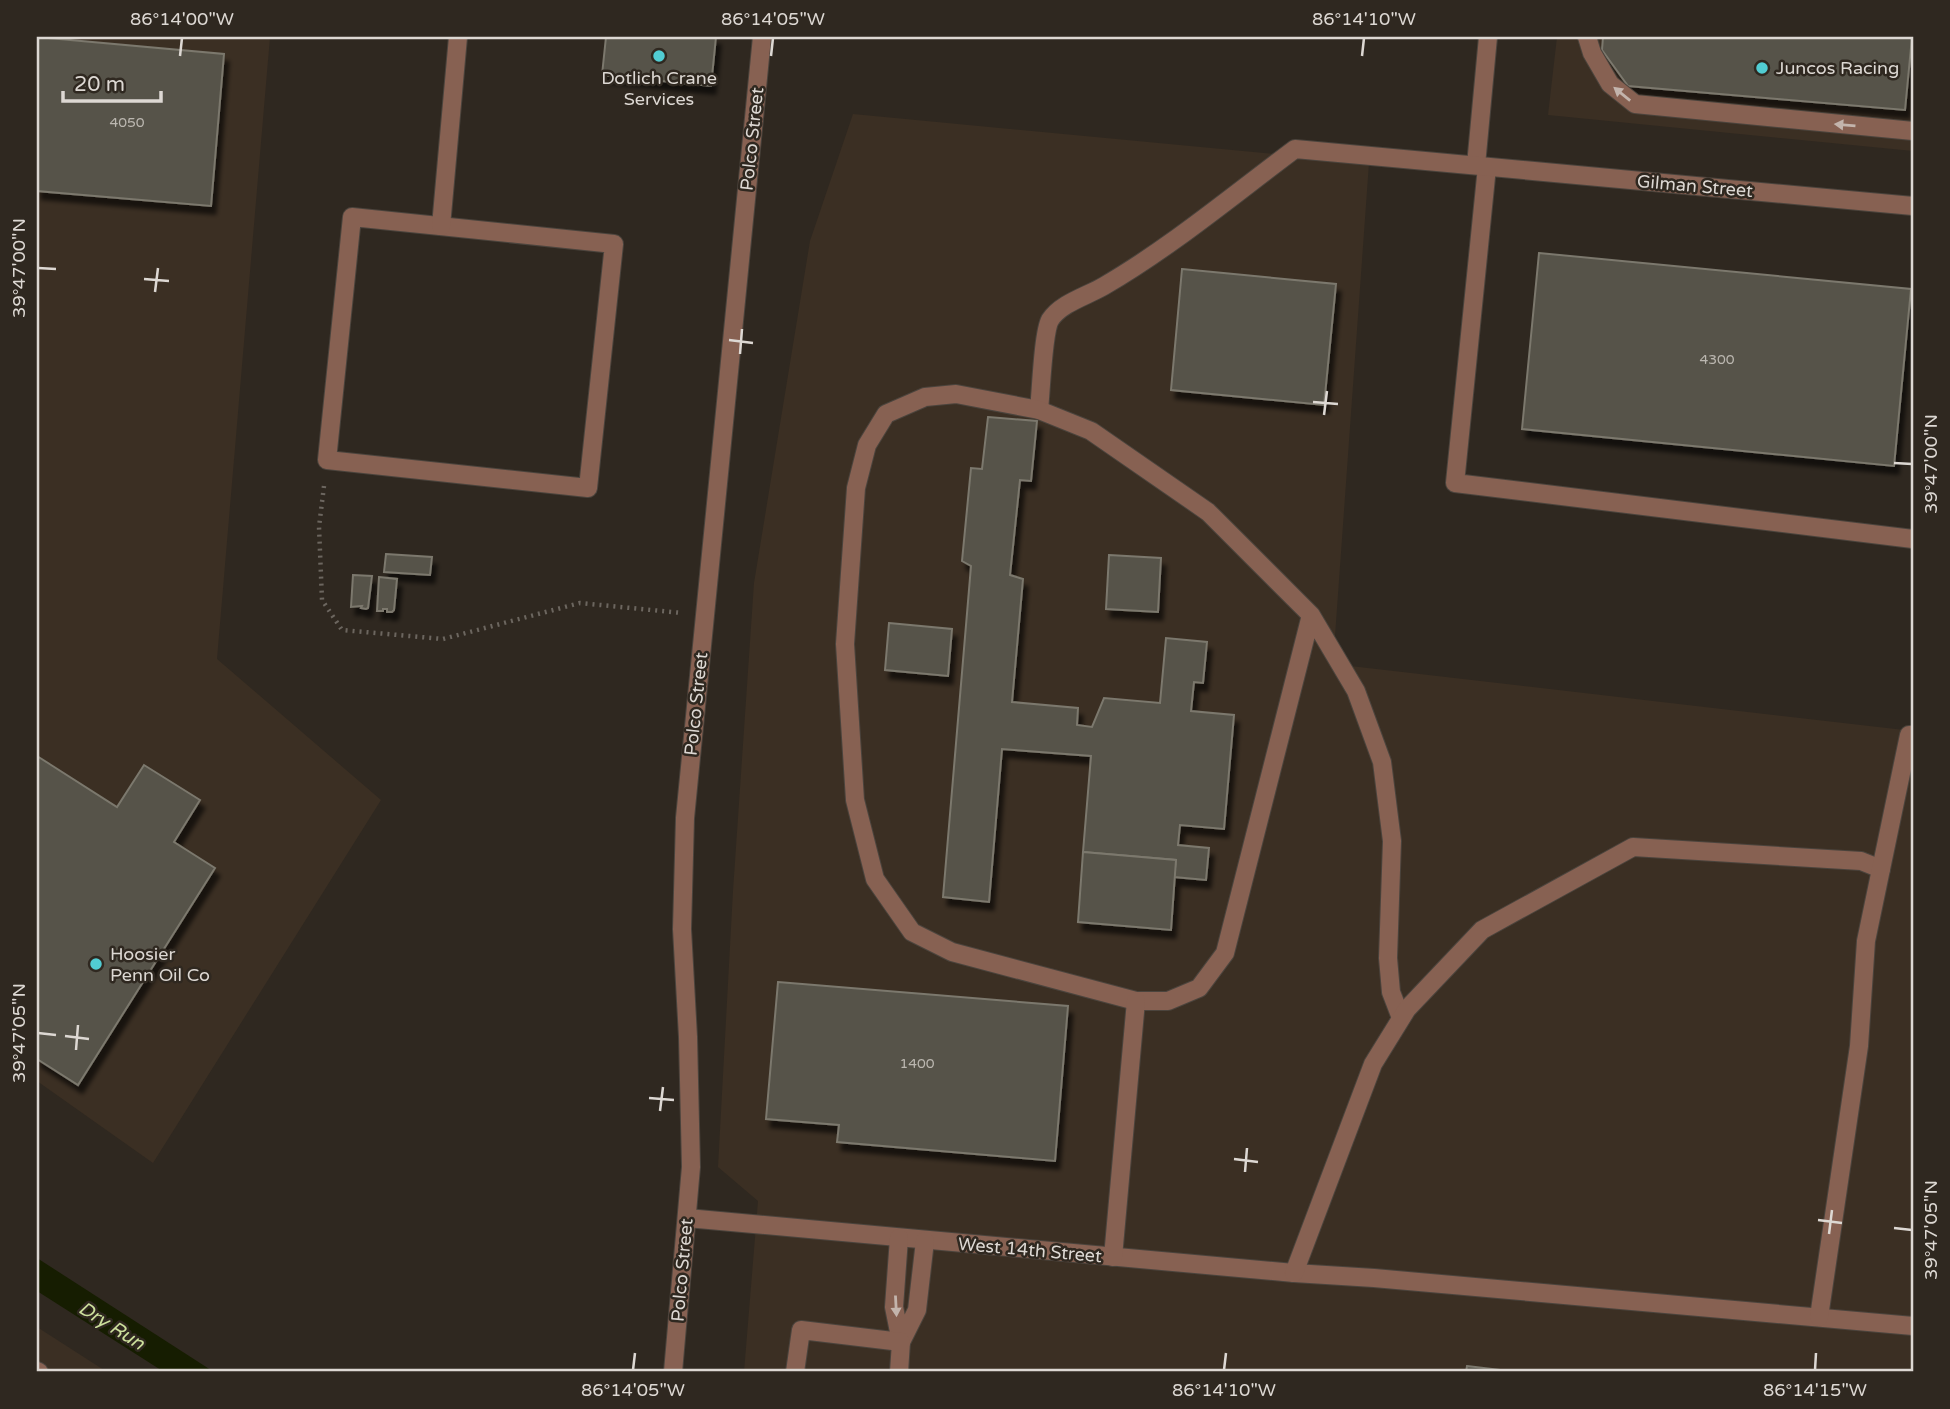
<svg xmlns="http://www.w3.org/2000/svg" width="1950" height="1409" font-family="'Varela Round',sans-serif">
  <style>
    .built { fill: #3b2f23 }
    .water { fill: #161d01 }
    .building { fill: #565349; stroke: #7b786d; stroke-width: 2; filter: url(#shadow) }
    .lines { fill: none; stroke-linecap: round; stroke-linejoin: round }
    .minor-casing { stroke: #4b443d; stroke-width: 20 }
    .path { stroke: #6c665f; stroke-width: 4.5; stroke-dasharray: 2 5; stroke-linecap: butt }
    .minor { stroke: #876152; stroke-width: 18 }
    .oneway { fill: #c3b4ac }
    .ticks { fill: none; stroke: #ddd8d3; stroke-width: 2.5 }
    .poi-dot { fill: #51ccd2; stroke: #2f2820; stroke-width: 2.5 }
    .labels { text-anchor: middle; stroke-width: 5; stroke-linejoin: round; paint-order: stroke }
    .number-label { font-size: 14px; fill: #bbb7b0 }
    .poi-label { font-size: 18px; fill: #ddd8d3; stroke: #2f2820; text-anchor: start }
    .street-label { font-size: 18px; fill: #ddd8d3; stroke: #2f2820 }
    .water-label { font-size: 19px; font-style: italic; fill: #cde09c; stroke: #2f2820 }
    .neatline { fill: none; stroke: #ddd8d3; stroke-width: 2.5 }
    .ticks-label { font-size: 18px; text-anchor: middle; fill: #ddd8d3 }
  </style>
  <defs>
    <filter id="shadow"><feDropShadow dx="4.5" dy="8" stdDeviation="2" flood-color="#0009"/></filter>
  </defs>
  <rect width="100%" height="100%" fill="#2f2820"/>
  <g class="built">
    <polygon points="37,37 270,37 217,659 381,800 153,1163 37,1081"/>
    <polygon points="1557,37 1913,37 1913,151 1548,115"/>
    <polygon points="853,114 1369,163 1333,664 1913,731 1913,1372 744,1372 758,1201 718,1167 733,891 754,583 810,241"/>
    <polygon points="37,1327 107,1372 37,1372"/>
  </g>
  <polygon class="water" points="37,1258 214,1372 164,1372 37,1291"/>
  <g class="building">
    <polygon points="37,37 224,54 211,206 37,191"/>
    <polygon points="606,37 716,37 711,86 602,75"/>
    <polygon points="1603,37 1912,37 1905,110 1628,86 1602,50"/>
    <polygon points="1539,253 1911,289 1894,466 1522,429"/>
    <polygon points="1182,269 1336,284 1324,405 1171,390"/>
    <polygon points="988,417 1037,421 1031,481 1020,480 1010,575 1023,579 1012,702 1078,708 1077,725 1092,727 1104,698 1160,703 1166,638 1207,642 1203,683 1194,682 1191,711 1234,715 1224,829 1180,825 1178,845 1209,848 1206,880 1174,877 1176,860 1083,852 1091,756 1002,749 989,902 943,897 971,566 962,561 971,468 982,469"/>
    <polygon points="386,554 432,557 430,575 384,572"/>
    <polygon points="1109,555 1161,558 1158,612 1106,609"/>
    <polygon points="353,575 372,576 368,608 366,609 361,608 362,606 351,607"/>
    <polygon points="379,577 397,579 394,610 392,612 387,612 387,609 383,609 383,611 377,611"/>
    <polygon points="889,623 952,629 948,676 885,670"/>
    <polygon points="37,756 117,807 144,765 200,800 174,842 215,868 78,1085 37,1059"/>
    <polygon points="1083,852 1176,860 1171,930 1078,922"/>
    <polygon points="778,982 1068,1006 1055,1161 837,1142 839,1125 766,1119"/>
    <polygon points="1467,1366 1501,1370 1500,1372 1466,1372"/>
  </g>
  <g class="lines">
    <g class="minor-casing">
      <g id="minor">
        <polyline points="1587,37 1592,53 1610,84 1635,104 1913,131"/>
        <polyline points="1476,165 1488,37"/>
        <polyline points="1487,167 1455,483 1913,539"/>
        <polygon points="352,217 614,244 588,488 327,460"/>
        <polyline points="441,226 458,37"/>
        <path d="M1039,410C1041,392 1043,333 1050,320C1061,303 1087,296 1104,286C1171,247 1232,196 1295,149L1913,206"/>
        <polyline points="1311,615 1225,953 1199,988 1168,1001 1136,1001 952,952 912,932 875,879 855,800 845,644 856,488 867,445 886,414 925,397 956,394 1039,410 1091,431 1208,512 1311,615 1356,691 1382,762 1392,841 1388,958 1391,992 1401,1018"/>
        <polyline points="687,1218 1294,1273 1374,1278 1913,1326"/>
        <polyline points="899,1238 894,1307 901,1342 917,1310 925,1241"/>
        <polyline points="1113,1257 1136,1001"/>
        <polyline points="1294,1273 1373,1064 1407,1009 1482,930 1633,847 1861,861 1881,869"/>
        <polyline points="1819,1317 1859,1046 1866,941 1909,735 1913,735"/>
        <polyline points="37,1371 39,1372"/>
        <polyline points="673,1372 691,1167 688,1037 682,929 685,818 762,37"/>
        <polyline points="795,1372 801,1330 901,1342 899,1372"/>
      </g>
    </g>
    <polyline class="path" points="324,486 319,527 322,600 342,630 443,639 580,603 682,613"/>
    <use href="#minor" class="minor"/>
  </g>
  <defs><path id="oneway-solid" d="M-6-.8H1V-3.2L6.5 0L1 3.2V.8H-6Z" transform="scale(1.75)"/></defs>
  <g class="oneway">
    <use href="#oneway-solid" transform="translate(1622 94) rotate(-141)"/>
    <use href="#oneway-solid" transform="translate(1845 125) rotate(-175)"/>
    <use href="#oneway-solid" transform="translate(896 1306) rotate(87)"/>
  </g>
  <path class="ticks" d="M180,56L182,38M771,56L773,38M1362,56L1364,38M38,268L56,269M144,279L169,281M155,292L158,268M729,340L753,343M740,354L742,329M1313,402L1338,404M1324,415L1327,391M1894,463L1912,464M38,1033L56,1035M65,1036L89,1039M76,1050L78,1025M649,1098L674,1100M660,1111L663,1087M1234,1159L1258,1162M1245,1172L1247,1148M1818,1220L1842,1223M1894,1228L1912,1230M1829,1234L1832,1210M633,1370L635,1353M1224,1370L1226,1353M1815,1370L1816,1353"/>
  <g class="poi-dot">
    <circle cx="659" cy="56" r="7"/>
    <circle cx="1762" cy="68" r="7"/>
    <circle cx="96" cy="964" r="7"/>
  </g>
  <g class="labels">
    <g class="number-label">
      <text x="127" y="127">4050</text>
      <text x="1717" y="364">4300</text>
      <text x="917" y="1068">1400</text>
    </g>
    <g class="poi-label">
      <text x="1776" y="74">Juncos Racing</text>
      <text x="659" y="84" text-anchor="middle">Dotlich Crane<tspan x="659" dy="21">Services</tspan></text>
      <text x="110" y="960">Hoosier<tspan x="110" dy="21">Penn Oil Co</tspan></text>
    </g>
    <g class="street-label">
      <text transform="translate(752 139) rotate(-84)" y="6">Polco Street</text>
      <text transform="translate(1695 186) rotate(5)" y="6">Gilman Street</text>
      <text transform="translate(696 704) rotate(-84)" y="6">Polco Street</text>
      <text transform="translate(1030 1250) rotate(5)" y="6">West 14th Street</text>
      <text transform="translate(682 1270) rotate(-85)" y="6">Polco Street</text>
    </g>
    <g class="water-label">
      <text transform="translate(112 1325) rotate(32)" y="7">Dry Run</text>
    </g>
  </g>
  <rect width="1950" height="1409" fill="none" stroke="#2f2820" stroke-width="77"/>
  <path d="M63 91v10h98v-10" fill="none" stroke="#ddd8d3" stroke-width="3.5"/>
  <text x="74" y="91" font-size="21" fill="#ddd8d3" stroke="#2f2820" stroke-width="5" paint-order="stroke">20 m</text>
  <rect x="38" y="38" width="1874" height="1332" class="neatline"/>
  <g class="ticks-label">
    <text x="182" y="25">86°14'00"W</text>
    <text x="773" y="25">86°14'05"W</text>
    <text x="1364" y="25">86°14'10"W</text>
    <text transform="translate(19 268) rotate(-90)" y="6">39°47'00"N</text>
    <text transform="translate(1931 464) rotate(-90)" y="6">39°47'00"N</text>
    <text transform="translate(19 1033) rotate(-90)" y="6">39°47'05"N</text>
    <text transform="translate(1931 1230) rotate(-90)" y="6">39°47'05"N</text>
    <text x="633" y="1396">86°14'05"W</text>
    <text x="1224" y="1396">86°14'10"W</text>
    <text x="1815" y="1396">86°14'15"W</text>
  </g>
</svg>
